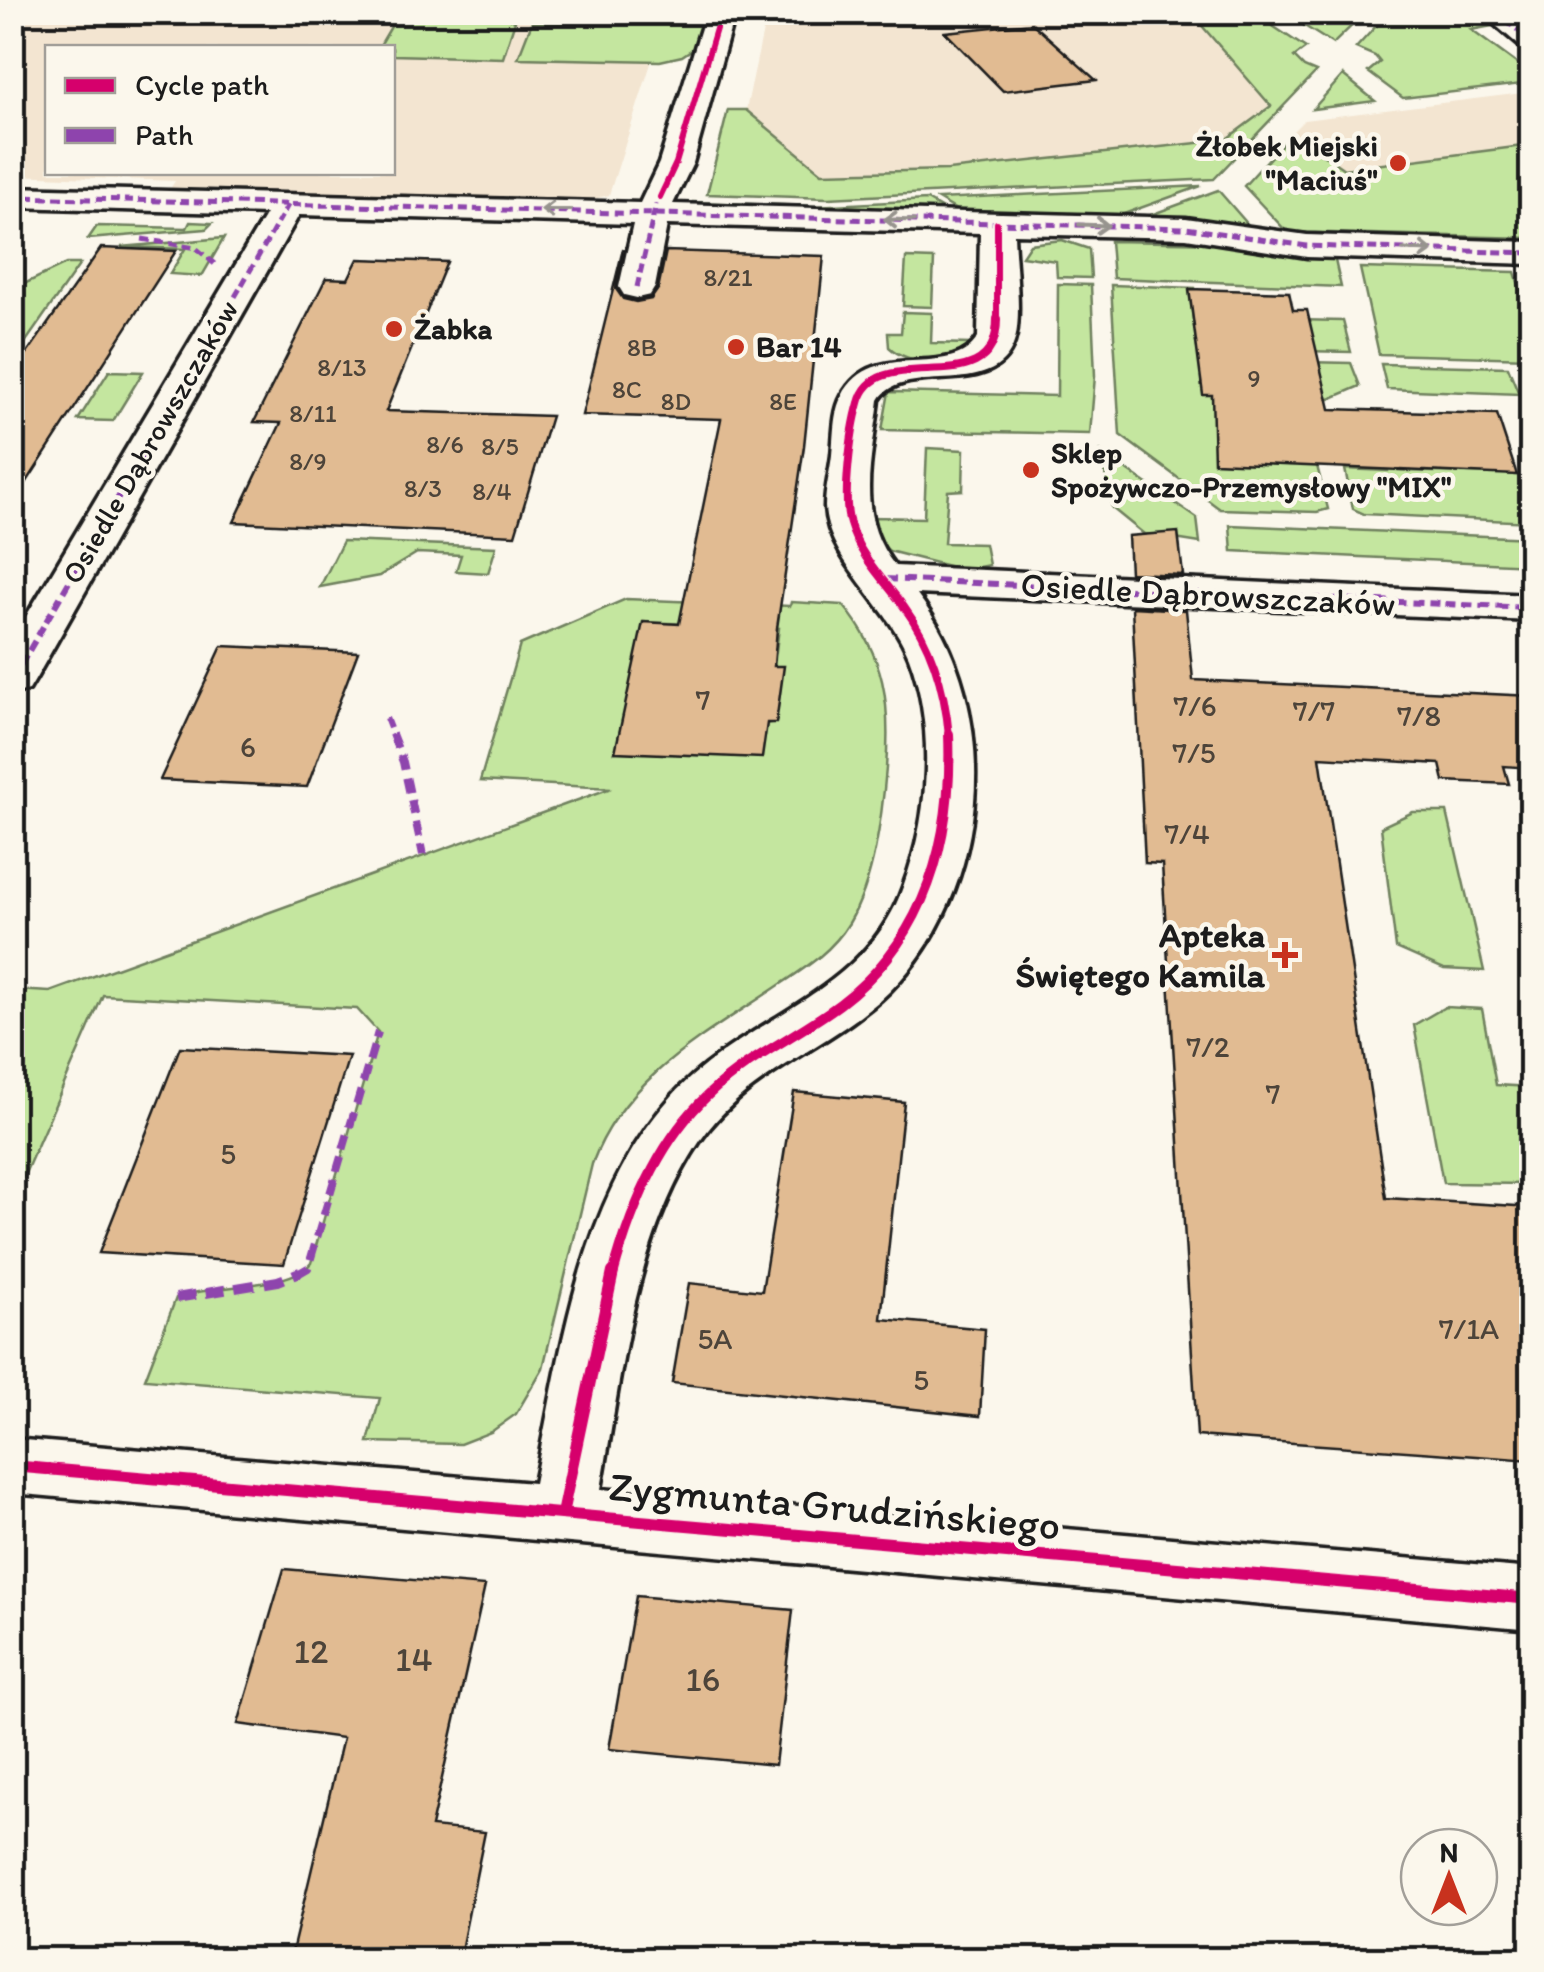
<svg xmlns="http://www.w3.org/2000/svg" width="1544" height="1972" font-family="Itim,sans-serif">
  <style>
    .built { fill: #f3e5d1; fill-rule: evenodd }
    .green { fill: #c4e69f; stroke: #70815e; stroke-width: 2.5; fill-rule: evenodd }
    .building { fill: #e1bb92; stroke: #1c1c1c; stroke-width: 2.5 }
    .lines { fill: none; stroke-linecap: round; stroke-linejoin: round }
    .minor-casing { stroke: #1c1c1c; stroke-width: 7 }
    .minor { fill: #fbf7ec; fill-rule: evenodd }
    .quiet-far3 { stroke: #8e44ad; stroke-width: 5; stroke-dasharray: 9 5; stroke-linecap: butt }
    .quiet-far2 { stroke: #8e44ad; stroke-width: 6; stroke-dasharray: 11 6; stroke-linecap: butt }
    .quiet-far1 { stroke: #8e44ad; stroke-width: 8; stroke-dasharray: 15 8; stroke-linecap: butt }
    .quiet { stroke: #8e44ad; stroke-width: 10; stroke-dasharray: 20 10; stroke-linecap: butt }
    .cycleway-far3-casing { stroke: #fbf7ec; stroke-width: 10 }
    .cycleway-far2-casing { stroke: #fbf7ec; stroke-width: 12 }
    .cycleway-far1-casing { stroke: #fbf7ec; stroke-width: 16 }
    .cycleway-casing { stroke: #fbf7ec; stroke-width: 19 }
    .cycleway-far3 { stroke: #d6006c; stroke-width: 6 }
    .cycleway-far2 { stroke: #d6006c; stroke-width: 8 }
    .cycleway-far1 { stroke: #d6006c; stroke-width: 10 }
    .cycleway { stroke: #d6006c; stroke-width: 12 }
    .oneway { stroke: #97948e }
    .poi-dot { fill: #c8321e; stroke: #fbf7ec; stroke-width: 4 }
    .labels { text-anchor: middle; stroke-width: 9; stroke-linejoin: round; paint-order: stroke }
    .far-number-label { font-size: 25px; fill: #4d443a }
    .far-poi-label { font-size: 30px; font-weight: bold; fill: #1c1c1c; stroke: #fbf7ec; text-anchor: start }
    .far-street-label { font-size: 30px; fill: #1c1c1c; stroke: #fbf7ec }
    .number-label { font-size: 30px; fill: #4d443a }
    .street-label { font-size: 35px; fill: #1c1c1c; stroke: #fbf7ec }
    .poi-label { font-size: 35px; font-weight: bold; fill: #1c1c1c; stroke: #fbf7ec; text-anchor: end }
    .near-number-label { font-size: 35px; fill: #4d443a }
    .near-street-label { font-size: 42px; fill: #1c1c1c; stroke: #fbf7ec }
  </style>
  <rect width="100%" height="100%" fill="#fbf7ec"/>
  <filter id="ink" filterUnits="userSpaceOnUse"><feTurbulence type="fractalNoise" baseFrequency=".01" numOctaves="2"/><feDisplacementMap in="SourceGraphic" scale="20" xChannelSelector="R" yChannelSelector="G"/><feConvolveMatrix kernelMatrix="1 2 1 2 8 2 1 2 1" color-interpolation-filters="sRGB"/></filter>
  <g filter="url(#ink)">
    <g class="built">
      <polygon points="767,12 1191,13 1272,106 1226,140 948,170 822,173 746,110"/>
      <path d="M13,13H667L609,195L573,204L168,192L175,181L13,175ZM48,48H392V172H48Z"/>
      <polygon points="1531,92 1531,238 1287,232 1244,186 1285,141 1299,139 1292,132 1304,120"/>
    </g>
    <g class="green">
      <polygon points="399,13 497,13 515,21 503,58 393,55 392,48 379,47"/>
      <polygon points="695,13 710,13 697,46 682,56 660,61 518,58 532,22 605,24"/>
      <polygon points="1191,13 1253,13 1306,48 1294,57 1304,67 1316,72 1214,179 828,198 707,194 728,110 746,110 822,173 948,170 1225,140 1271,106"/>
      <polygon points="1284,13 1365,13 1333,44"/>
      <polygon points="1388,13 1475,13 1492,26 1471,30 1531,74 1531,83 1403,98 1368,72 1380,62 1375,56 1356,48"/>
      <polygon points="1343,75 1375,101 1313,109"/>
      <polygon points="1301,139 1344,169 1531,145 1531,238 1287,232 1244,186 1285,141"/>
      <polygon points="1201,186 1110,219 963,214 938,199"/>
      <polygon points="1218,190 1251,228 1137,220"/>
      <polygon points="927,200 951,214 692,207 693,202 814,206"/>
      <polygon points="190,222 212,223 206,229 88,239 97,226 187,228"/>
      <polygon points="224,238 202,276 170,274 185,249 121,247"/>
      <polygon points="1062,240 1089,249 1091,278 1057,277 1056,261 1022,256 1030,244"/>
      <polygon points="1110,241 1224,243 1277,253 1334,256 1341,287 1113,278"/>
      <polygon points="906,258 934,259 932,307 903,306"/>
      <polygon points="66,264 80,264 13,360 13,285 22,285"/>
      <polygon points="1360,268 1515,272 1531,326 1531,358 1379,354"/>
      <polygon points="1058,284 1091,285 1095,376 1090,434 882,430 889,392 1057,396"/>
      <polygon points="1111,285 1196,288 1189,291 1197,348 1212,395 1217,434 1317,466 1328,509 1317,512 1220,509 1120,435"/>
      <path d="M903,312L932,313L931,343L969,344C953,367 909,366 889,347L888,333H901Z"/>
      <polygon points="1295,320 1343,321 1351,352 1302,351"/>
      <polygon points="1304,362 1351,363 1360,386 1313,406"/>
      <polygon points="1381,364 1508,367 1519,394 1387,389"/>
      <polygon points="109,371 143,372 113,421 78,420"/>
      <polygon points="927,448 964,450 963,490 948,491 944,543 985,544 989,565 964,570 889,551 879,541 870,517 924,518"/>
      <polygon points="1101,452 1197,518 1200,543 1144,534 1112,508"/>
      <polygon points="1388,466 1407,467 1408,471 1494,474 1512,471 1514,475 1531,476 1531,522 1364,514 1353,509 1345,469 1388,471"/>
      <polygon points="1230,525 1531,538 1531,565 1232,551"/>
      <polygon points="343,541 496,547 488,573 456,571 461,555 417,553 379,576 320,587"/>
      <path d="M626,599L790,606L791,602L843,605C885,655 891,704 886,768C882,817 874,881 849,923C832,952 802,970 775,988C702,1037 624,1078 592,1164L543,1368L516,1414L491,1432L460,1444L368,1442L380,1398L145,1379L176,1298C210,1284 291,1289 311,1263L378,1032L357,1009L103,995L13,1201L12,998L16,990L50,992L611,788L480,781L520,645ZM644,622L779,628L774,666L783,667L776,722L616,752Z"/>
      <polygon points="1413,812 1447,812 1484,971 1444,969 1396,948 1381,827"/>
      <polygon points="1445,1007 1482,1009 1496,1085 1531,1087 1531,1184 1443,1183 1414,1025"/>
    </g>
    <g class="building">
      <polygon points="1032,23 1096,80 1003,91 945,32"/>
      <polygon points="101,248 176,251 12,505 12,375"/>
      <polygon points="623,249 616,289 623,299 636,302 651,299 658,289 666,251 824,256 804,446 777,628 774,666 784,666 776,723 767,723 762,758 615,752 643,622 679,624 721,419 582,415"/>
      <polygon points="358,259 447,262 386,411 551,416 515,535 234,522 281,423 254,422 326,278 348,279"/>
      <polygon points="1189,289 1289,292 1293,310 1307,310 1330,409 1497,414 1517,475 1214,462 1212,395 1203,395"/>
      <polygon points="1178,532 1183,575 1130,573 1128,536"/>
      <polygon points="1132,607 1186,610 1193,680 1532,696 1532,768 1504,766 1509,784 1444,781 1440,764 1320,757 1386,1198 1532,1207 1532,1460 1197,1436 1162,864 1145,863"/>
      <polygon points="222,646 358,652 307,787 160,780"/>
      <polygon points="180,1047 349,1056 284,1264 99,1253"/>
      <polygon points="794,1092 904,1102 881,1319 985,1329 980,1416 672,1383 689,1283 762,1291"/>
      <polygon points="284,1569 485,1586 431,1827 485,1832 459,1960 290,1960 343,1738 238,1724"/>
      <polygon points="636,1596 793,1610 775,1765 609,1749"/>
    </g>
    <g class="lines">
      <g class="minor-casing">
        <g id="minor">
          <path d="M706,12H735L693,163L673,204L1186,218L1307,235L1532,242V264L1307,257L1186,238L1014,234C1015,264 1021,307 1016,335C1002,406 904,358 879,400C872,461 854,514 895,566L1532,595V621L917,594C1004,707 992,890 890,991C832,1048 747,1072 700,1141C633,1241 622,1374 601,1489L1532,1569V1629L12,1493V1439L534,1483C561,1353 579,1199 672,1096C743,1017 865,996 903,887C929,817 936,728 909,657C890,607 827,560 825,507C825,490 830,472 832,455C834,437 833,412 842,396C874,335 951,383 978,337L980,233L667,225L655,287L650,295L637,298L624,295L619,287L633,224L299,215L35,680L29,690L12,694V640L266,214L12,207V187L640,203L659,163Z"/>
          <polygon points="1480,12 1513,12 1532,26 1532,50 1521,47"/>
        </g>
      </g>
      <use href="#minor" class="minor"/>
      <g class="quiet-far3">
        <polyline points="1494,12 1532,41"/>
        <polyline points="12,197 1186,228 1307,246 1532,253"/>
        <polyline points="142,239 196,248 217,266"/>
        <polyline points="637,287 656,204"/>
        <polyline points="221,321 288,205"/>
      </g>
      <g class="quiet-far2">
        <polyline points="885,579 1532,608"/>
        <polyline points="12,680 222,319"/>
        <polyline points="386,718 393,736"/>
      </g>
      <g class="quiet-far1">
        <polyline points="392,734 403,762 423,855"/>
        <polyline points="296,1275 308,1268 378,1032"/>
      </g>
      <polyline class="quiet" points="176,1298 278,1281 300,1272"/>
      <g class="cycleway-far3-casing">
        <g id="cycleway-far3">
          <polyline points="660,197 676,163 721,12"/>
          <polyline points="997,223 997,321"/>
        </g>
      </g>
      <g class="cycleway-far2-casing">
        <path id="cycleway-far2" d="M949,736C945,690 932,645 904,607C885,581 859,556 850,524C842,499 851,430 859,403C876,336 997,409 997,319"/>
      </g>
      <g class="cycleway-far1-casing">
        <path id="cycleway-far1" d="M613,1275C630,1211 659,1141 708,1095C747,1058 797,1036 840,1004C927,938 953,839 949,734"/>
      </g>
      <g class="cycleway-casing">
        <g id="cycleway">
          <polyline points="12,1466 1532,1599"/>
          <polyline points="562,1514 613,1272"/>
        </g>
      </g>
      <use href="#cycleway-far3" class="cycleway-far3"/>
      <use href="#cycleway-far2" class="cycleway-far2"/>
      <use href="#cycleway-far1" class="cycleway-far1"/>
      <use href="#cycleway" class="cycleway"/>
    </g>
    <defs><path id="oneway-shaft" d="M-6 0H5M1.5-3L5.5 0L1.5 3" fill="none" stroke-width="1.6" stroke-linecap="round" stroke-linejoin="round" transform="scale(2.5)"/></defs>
    <g class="oneway">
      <use href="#oneway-shaft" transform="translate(556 210) rotate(-180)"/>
      <use href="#oneway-shaft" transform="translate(899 220) rotate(-178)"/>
      <use href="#oneway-shaft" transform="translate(1094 225) rotate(2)"/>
      <use href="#oneway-shaft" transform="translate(1418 250) rotate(2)"/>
    </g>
  </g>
  <g class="poi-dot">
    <circle cx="1398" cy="163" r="10"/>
    <circle cx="394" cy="329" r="10"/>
    <circle cx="736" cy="347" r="10"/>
    <circle cx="1031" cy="470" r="10"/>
    <path d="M1280 940h10v10h10v10h-10v10h-10v-10h-10v-10h10z"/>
  </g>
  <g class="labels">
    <g class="far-number-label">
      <text x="728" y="286">8/21</text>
      <text x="642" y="356">8B</text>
      <text x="342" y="376">8/13</text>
      <text x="1254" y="387">9</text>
      <text x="627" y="398">8C</text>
      <text x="676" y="410">8D</text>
      <text x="783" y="410">8E</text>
      <text x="313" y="422">8/11</text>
      <text x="445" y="453">8/6</text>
      <text x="500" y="455">8/5</text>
      <text x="308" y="470">8/9</text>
      <text x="423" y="497">8/3</text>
      <text x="492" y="500">8/4</text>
    </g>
    <g class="far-poi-label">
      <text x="1378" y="156" text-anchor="end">Żłobek Miejski<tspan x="1378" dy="34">"Maciuś"</tspan></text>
      <text x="414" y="339">Żabka</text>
      <text x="756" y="357">Bar 14</text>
      <text x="1051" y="463">Sklep<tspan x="1051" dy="34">Spożywczo-Przemysłowy "MIX"</tspan></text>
    </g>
    <g class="far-street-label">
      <text transform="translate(150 442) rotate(-60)" y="10">Osiedle Dąbrowszczaków</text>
    </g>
    <g class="number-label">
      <text x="703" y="710">7</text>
      <text x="1195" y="716">7/6</text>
      <text x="1314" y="721">7/7</text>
      <text x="1419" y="726">7/8</text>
      <text x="248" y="757">6</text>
      <text x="1194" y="763">7/5</text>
      <text x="1187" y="844">7/4</text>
      <text x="1208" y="1057">7/2</text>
      <text x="1273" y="1104">7</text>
      <text x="228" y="1164">5</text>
      <text x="1469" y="1339">7/1A</text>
      <text x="715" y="1349">5A</text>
      <text x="921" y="1390">5</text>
    </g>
    <g class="street-label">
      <text transform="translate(1208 594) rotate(3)" y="12">Osiedle Dąbrowszczaków</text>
    </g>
    <g class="poi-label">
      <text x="1265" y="947">Apteka<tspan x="1265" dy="40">Świętego Kamila</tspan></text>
    </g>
    <g class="near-number-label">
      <text x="311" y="1663">12</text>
      <text x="414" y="1671">14</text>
      <text x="703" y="1691">16</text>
    </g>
    <g class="near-street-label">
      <text transform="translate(835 1505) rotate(5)" y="15">Zygmunta Grudzińskiego</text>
    </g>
  </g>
  <rect width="1544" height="1972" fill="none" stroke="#fbf7ec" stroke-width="50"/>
  <rect x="25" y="25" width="1494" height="1922" fill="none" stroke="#1c1c1c" stroke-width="4" filter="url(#ink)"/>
  <rect x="45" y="45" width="350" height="130" fill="#fbf7ec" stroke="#a29f99" stroke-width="2.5"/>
  <rect x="65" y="78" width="50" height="15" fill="#d6006c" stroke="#a29f99" stroke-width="2.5"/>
  <text x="135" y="95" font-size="30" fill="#1c1c1c">Cycle path</text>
  <rect x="65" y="128" width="50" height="15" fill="#8e44ad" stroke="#a29f99" stroke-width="2.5"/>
  <text x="135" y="145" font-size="30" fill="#1c1c1c">Path</text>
  <g transform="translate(1449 1877)"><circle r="48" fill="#fbf7ec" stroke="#a29f99" stroke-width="2.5"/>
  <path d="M0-8L18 38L0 25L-18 38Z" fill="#c8321e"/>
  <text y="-15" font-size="28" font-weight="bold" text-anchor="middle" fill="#1c1c1c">N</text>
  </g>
</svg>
